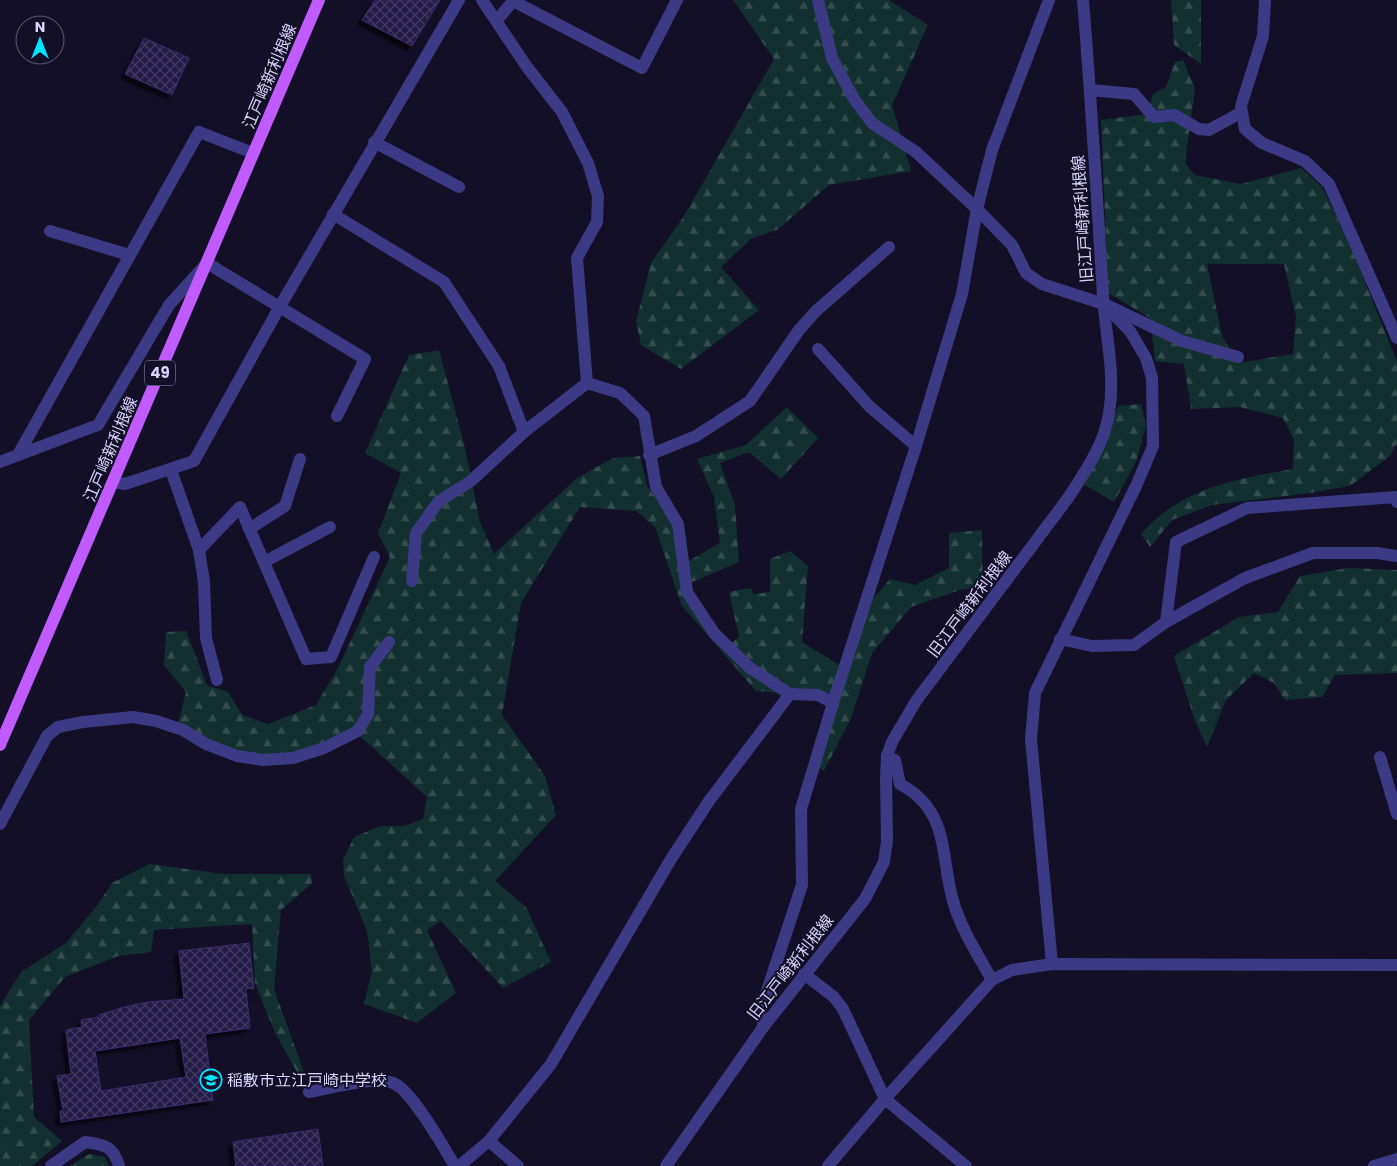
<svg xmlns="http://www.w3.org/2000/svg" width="1397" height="1166" font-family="Poppins,'Noto Sans JP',sans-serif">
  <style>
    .forest { fill: url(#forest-firs); fill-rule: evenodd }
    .building { fill: url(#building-cross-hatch); stroke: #3b2d73; fill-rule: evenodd; filter: url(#shadow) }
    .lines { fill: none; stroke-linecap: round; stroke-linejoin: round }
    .minor { stroke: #3d3a85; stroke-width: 12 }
    .major { stroke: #c25bff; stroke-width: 12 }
    .labels { text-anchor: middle; stroke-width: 4; stroke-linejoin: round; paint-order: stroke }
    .shield { fill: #130f26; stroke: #9e99be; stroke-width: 1 }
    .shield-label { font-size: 15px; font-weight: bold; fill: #d9d4ff }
    .street-label { font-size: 16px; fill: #d9d4ff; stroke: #130f26 }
    .poi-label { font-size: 16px; fill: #d9d4ff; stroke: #130f26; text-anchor: start }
  </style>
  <defs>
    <pattern id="forest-firs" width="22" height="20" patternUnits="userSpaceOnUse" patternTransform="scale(1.25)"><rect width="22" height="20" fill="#12302f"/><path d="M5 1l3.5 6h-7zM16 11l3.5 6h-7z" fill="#344d4e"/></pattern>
    <pattern id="building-cross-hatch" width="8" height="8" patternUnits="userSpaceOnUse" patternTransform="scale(1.25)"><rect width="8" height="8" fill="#241b47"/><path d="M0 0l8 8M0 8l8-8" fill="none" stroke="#433b63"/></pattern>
    <filter id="shadow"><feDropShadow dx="-4.5" dy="4.5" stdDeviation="1" flood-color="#0009"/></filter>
  </defs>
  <rect width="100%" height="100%" fill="#130f26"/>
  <g class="forest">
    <polygon points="733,0 889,0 928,25 892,105 911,171 829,185 777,230 752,238 721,267 759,310 681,369 641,345 636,321 651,263 684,216 774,59"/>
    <polygon points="1171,0 1201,0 1201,64 1174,45"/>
    <path d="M1183,60L1195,88L1185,163L1195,175L1241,184L1301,168L1322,187L1347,238L1397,361V443L1390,456L1350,486L1310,493L1212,505L1172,520L1150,547L1141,534C1181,488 1236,479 1293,469L1294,440L1283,418L1240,407L1191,409L1184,364L1155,361L1150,318L1108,293L1101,120L1147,114L1153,94L1166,87L1175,62ZM1207,264H1284L1296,317L1293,354L1238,363L1222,336Z"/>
    <polygon points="439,350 465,448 480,522 494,554 577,478 613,458 640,456 647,486 678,528 680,566 720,543 714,497 697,459 746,445 787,407 818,438 781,479 749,452 720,463 735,506 739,562 683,586 726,647 739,637 729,592 751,588 753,594 770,592 770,559 790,551 808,566 802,642 841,666 861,613 890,579 915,585 949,568 949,533 982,530 983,587 963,589 911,607 872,653 851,718 824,771 810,760 833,702 818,695 756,691 682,606 655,527 636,511 580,507 521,603 502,715 545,776 556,815 495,881 526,907 551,962 503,988 441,921 427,930 456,993 417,1023 364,1004 372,971 367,931 344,876 343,860 354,837 380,826 404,826 423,819 427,797 351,728 344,741 256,763 178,724 186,692 164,665 166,632 186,631 207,685 228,692 242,715 268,724 316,705 339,666 390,557 378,533 401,473 365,453 409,355"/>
    <polygon points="1141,404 1146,426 1136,462 1114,502 1083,484 1105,441 1118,406"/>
    <polygon points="1348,568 1397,570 1397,673 1335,675 1322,697 1285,700 1274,683 1254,673 1226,700 1207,747 1195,721 1174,656 1239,617 1278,612 1300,576"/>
    <polygon points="149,864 224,874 311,874 312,883 281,910 274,989 304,1072 301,1079 275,1033 255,983 252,924 154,930 151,952 118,956 65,977 29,1020 34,1117 62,1141 32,1166 0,1166 0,1006 21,972 66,943 96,907 112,883"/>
    <polygon points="89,1154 105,1157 109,1166 70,1166"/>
  </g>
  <g class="building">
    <polygon points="375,0 440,0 412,46 362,20"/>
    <polygon points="144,38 189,58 172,95 125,74"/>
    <path d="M249,943L254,988L246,989L250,1028L205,1034L213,1100L61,1122L60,1111H63L57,1076L71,1074L66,1030L82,1027L81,1020L99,1017V1015L124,1007L148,1002L184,999L179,951ZM180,1038L186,1077L101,1091L95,1051Z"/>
    <polygon points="318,1129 323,1166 236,1166 233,1142"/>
  </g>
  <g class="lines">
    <g class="minor">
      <polyline points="818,0 832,58 854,99 872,123 916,152 977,209 1012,245 1026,273 1042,284 1104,304 1182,341 1238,357"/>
      <polyline points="1265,0 1263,36 1241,106 1245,129 1262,143 1305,161 1329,184 1397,338"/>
      <polyline points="497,20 513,1 642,68 677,0"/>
      <polyline points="1090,90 1134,94 1154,117 1174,115 1199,129 1209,130 1242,112"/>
      <polyline points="374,142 459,187"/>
      <polyline points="333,214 444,282 499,366 524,432"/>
      <polyline points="50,231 129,255"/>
      <polyline points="818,349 870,407 916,446"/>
      <polyline points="587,383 620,393 644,416 656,487 678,524 687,592 714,633 750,668 790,694"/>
      <polyline points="18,455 199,132 253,153"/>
      <polyline points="649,455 696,436 750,401 799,330 816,311 889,247"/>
      <polyline points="0,462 98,425 169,305 207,263 365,359 337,416"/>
      <polyline points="171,470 199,550 204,582 206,638 217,680"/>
      <polyline points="113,482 125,484 194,461 279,308 459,0"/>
      <polyline points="249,529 285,506 300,459"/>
      <polyline points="199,550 240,507 306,659 331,657 374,557"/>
      <polyline points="264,562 330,527"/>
      <polyline points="412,581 416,533 439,501 471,481 524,432 587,383 577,258 597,222 598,196 588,163 562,112 527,67 482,0"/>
      <polyline points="1166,622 1176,542 1247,508 1396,497 1397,502"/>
      <polyline points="1060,639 1092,646 1134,645 1166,622 1245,578 1313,553 1377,553 1397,556"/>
      <path d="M887,756L895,760L900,784C950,811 940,855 953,901C961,929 978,955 992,980"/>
      <polyline points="1380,757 1397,814"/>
      <polyline points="0,824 47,736 58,727 83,722 133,717 156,721 183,730 206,744 237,756 263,760 293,758 324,748 358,731 368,714 370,667 389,642"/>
      <polyline points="1052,964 1031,739 1035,693 1137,484 1153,446 1152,378 1146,358 1130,331 1104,304"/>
      <polyline points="804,974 834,997 843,1009 885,1099 966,1166"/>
      <polyline points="764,1026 760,1012 802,885 801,809 833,703"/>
      <path d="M309,1092C331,1088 373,1076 393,1083C412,1090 444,1148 455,1166"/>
      <polyline points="489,1141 518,1166"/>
      <path d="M51,1166L85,1142C104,1145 113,1145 119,1166"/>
      <polyline points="459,1166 489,1141 551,1064 671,859 709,801 790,694 818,695 833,703 916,446 962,294 977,209 992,150 1049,0"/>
      <path d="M666,1166L764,1026L865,899L884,862L887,841L886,778L887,756L892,742L916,701L1068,498C1085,472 1105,443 1109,413C1116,374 1105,334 1103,295C1097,197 1091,98 1083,0"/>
      <polyline points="828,1166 885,1099 992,980 1012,970 1052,964 1397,965"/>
      <polyline points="1374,1166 1397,1159"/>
    </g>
    <polyline class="major" points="0,745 319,0"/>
  </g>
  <defs>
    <g id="school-ring" transform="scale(1.125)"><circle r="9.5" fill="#130f26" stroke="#00e5ff" stroke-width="1.5"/><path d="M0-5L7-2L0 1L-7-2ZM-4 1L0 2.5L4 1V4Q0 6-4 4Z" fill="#00e5ff"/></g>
  </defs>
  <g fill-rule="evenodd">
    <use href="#school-ring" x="211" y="1080"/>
  </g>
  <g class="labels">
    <rect class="shield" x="145" y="360.5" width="30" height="25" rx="4"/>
    <g class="shield-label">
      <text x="160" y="378">49</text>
    </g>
    <g class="street-label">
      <text transform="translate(269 76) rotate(-67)" y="6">江戸崎新利根線</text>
      <text transform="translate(1082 219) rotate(-94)" y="6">旧江戸崎新利根線</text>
      <text transform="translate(110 449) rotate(-67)" y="6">江戸崎新利根線</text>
      <text transform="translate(969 604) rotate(-53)" y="6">旧江戸崎新利根線</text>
      <text transform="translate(790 967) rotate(-52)" y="6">旧江戸崎新利根線</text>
    </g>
    <g class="poi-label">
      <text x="227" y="1086">稲敷市立江戸崎中学校</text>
    </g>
  </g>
  <g transform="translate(40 40)"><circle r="24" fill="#130f26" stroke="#625e7d"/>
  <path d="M0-4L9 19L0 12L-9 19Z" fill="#00e5ff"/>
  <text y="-8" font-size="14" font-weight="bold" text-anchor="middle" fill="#d9d4ff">N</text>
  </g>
</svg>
